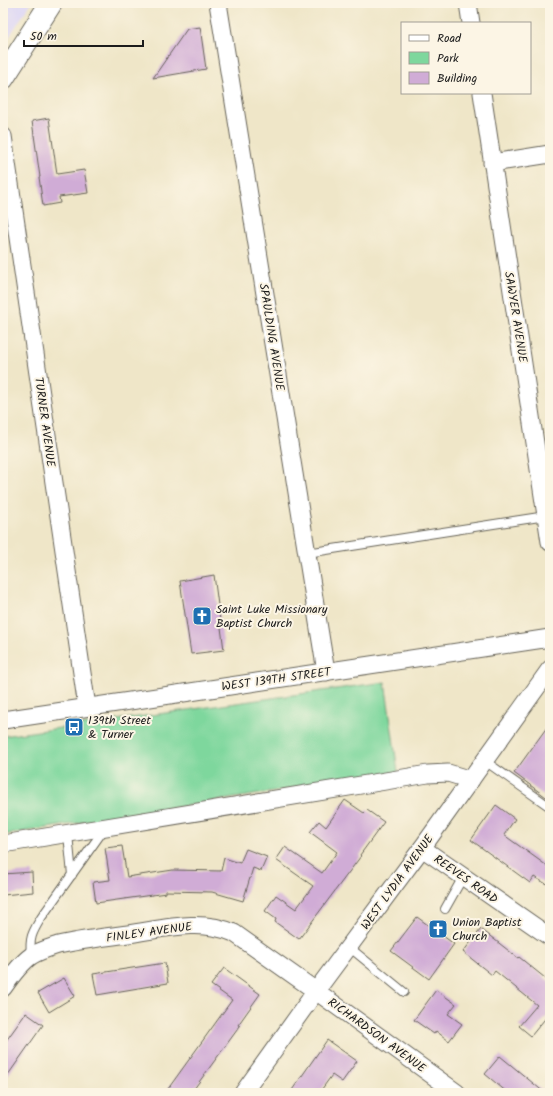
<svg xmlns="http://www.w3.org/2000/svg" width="553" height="1096" font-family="Kalam,sans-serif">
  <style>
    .built { fill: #dcd6f6 }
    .green { fill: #7ed79d; stroke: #4d7a5c }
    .building { fill: #d0acd6 }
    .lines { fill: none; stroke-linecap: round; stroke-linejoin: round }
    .lane-casing { stroke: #666358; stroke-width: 10 }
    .street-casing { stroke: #666358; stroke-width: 19 }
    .secondary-casing { stroke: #666358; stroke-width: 24 }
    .lane { stroke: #fff; stroke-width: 8 }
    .street { stroke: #fff; stroke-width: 17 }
    .secondary { stroke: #fff; stroke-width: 22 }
    .labels { text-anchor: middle; stroke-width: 4; stroke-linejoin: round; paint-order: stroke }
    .street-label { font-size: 12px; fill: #1c1c1c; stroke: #fcf5e5 }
    .poi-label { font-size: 12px; fill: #1c1c1c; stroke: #fcf5e5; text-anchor: start }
  </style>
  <rect width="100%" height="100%" fill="#fcf5e5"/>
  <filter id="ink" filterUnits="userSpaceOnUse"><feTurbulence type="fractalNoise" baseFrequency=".025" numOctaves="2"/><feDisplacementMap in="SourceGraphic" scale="8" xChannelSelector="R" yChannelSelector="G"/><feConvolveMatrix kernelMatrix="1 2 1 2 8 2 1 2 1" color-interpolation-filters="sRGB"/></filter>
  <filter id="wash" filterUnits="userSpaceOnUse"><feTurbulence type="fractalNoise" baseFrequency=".012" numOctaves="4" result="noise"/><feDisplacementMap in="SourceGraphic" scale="16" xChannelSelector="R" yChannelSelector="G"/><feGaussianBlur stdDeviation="0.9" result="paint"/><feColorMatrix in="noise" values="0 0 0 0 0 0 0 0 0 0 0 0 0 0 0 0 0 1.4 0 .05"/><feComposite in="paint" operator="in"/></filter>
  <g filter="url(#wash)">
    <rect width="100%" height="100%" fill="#efe6c8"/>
    <polygon class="built" points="3,3 31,3 9,37 3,35"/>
    <polygon class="green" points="385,682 398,772 3,835 3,736"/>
    <g id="blocks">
      <g class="building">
        <polygon points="200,27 206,69 153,78 187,29"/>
        <polygon points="49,118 57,174 84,170 88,193 59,197 60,203 43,206 39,177 40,177 32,121"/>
        <polygon points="214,575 224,650 191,654 180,581"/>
        <polygon points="550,723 550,800 514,773"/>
        <polygon points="345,800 364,813 367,810 384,822 360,855 361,856 299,939 275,922 276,919 265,911 276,895 296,909 313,886 276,860 285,847 322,873 337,852 310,832 319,821 326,827"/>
        <polygon points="496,805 515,819 504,835 550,868 550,886 534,877 530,883 471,840"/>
        <polygon points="122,846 127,877 173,870 221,871 224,858 240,863 246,849 267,857 261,871 253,868 243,901 212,892 166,891 166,893 96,903 93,882 110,880 105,848"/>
        <polygon points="32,872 33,892 3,895 3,874"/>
        <polygon points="417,917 454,944 429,979 391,951"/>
        <polygon points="481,929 518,958 519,957 550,982 550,1015 549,1014 531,1036 519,1026 537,1005 495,971 492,975 463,952"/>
        <polygon points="165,963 168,983 97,995 93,974"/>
        <polygon points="224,968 260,994 238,1025 240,1026 191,1093 165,1093 232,1000 211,985"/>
        <polygon points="64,978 75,996 49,1012 38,993"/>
        <polygon points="436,990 456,1004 448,1014 462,1024 449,1041 436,1031 434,1034 414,1020"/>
        <polygon points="26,1013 43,1025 3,1082 3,1045"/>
        <polygon points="327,1040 357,1061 342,1082 332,1075 319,1093 290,1093"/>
        <polygon points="500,1056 545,1093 508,1093 485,1074"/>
      </g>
    </g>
  </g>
  <g filter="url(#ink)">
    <use href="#blocks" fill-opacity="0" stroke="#666358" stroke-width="1"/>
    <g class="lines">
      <g class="lane-casing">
        <g id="lane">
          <polyline points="307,553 546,516"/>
          <polyline points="485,761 550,807"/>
          <polyline points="68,834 72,875"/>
          <polyline points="445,909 463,877"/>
          <polyline points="349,947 404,992"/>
          <path d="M31,956C29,938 32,933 41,918L105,828"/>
        </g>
      </g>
      <g class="street-casing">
        <g id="street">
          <polyline points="218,3 326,672"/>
          <polyline points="468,3 471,23"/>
          <polyline points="482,93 550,542"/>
          <polyline points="3,136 87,707"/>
          <polyline points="492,163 550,154"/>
          <polyline points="3,720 550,638"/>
          <polyline points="3,844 428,774 448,773 471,780"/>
          <polyline points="422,848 550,937"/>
          <path d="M3,988C10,978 20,964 31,956C39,951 49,948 58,945C81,940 105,937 128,934C163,929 200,918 234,933L316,991L457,1093"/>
          <polyline points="243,1093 316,991 422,848 550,669"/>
        </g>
      </g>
      <g class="secondary-casing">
        <polyline id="secondary" points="3,78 51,3"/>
      </g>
      <use href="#lane" class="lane"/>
      <use href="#street" class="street"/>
      <use href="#secondary" class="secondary"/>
    </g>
  </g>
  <defs>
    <g id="church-square" transform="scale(1)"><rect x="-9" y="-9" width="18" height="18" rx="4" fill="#1f6fb2" stroke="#fcf5e5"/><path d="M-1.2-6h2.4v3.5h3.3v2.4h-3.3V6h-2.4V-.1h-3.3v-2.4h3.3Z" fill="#fff"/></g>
    <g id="bus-square" transform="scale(1)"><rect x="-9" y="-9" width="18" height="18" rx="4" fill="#1f6fb2" stroke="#fcf5e5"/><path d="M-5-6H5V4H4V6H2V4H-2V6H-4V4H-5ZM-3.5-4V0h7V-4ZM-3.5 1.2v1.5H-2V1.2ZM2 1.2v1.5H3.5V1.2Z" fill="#fff"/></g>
  </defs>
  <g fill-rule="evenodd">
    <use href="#church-square" x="202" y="616"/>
    <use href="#bus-square" x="74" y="727"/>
    <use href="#church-square" x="438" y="929"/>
  </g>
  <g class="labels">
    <g class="street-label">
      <text transform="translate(516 317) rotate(81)" y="4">SAWYER AVENUE</text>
      <text transform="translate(272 337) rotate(81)" y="4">SPAULDING AVENUE</text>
      <text transform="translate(45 422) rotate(82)" y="4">TURNER AVENUE</text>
      <text transform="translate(276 679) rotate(-8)" y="4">WEST 139TH STREET</text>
      <text transform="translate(466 879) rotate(35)" y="4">REEVES ROAD</text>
      <text transform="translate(397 882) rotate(-54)" y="4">WEST LYDIA AVENUE</text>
      <text transform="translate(149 932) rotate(-8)" y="4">FINLEY AVENUE</text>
      <text transform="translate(377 1035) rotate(36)" y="4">RICHARDSON AVENUE</text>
    </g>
    <g class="poi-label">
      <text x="216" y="613">Saint Luke Missionary<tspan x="216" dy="14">Baptist Church</tspan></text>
      <text x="88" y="724">139th Street<tspan x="88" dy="14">&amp; Turner</tspan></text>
      <text x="452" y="926">Union Baptist<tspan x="452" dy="14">Church</tspan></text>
    </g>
  </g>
  <rect width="553" height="1096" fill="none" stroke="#fcf5e5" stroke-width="16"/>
  <rect x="401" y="22" width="130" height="72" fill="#fcf5e5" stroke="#a29e95"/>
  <rect x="409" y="35" width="20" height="6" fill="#ffffff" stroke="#a29e95"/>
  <text x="437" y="42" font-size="12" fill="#1c1c1c">Road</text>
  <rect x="409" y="52" width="20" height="12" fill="#7ed79d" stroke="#a29e95"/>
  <text x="437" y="62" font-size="12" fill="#1c1c1c">Park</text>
  <rect x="409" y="72" width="20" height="12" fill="#d0acd6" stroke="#a29e95"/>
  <text x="437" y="82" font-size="12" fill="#1c1c1c">Building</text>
  <path d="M24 40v6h119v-6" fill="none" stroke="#1c1c1c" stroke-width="2"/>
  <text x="30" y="40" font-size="12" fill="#1c1c1c" stroke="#fcf5e5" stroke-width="3" paint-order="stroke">50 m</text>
</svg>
